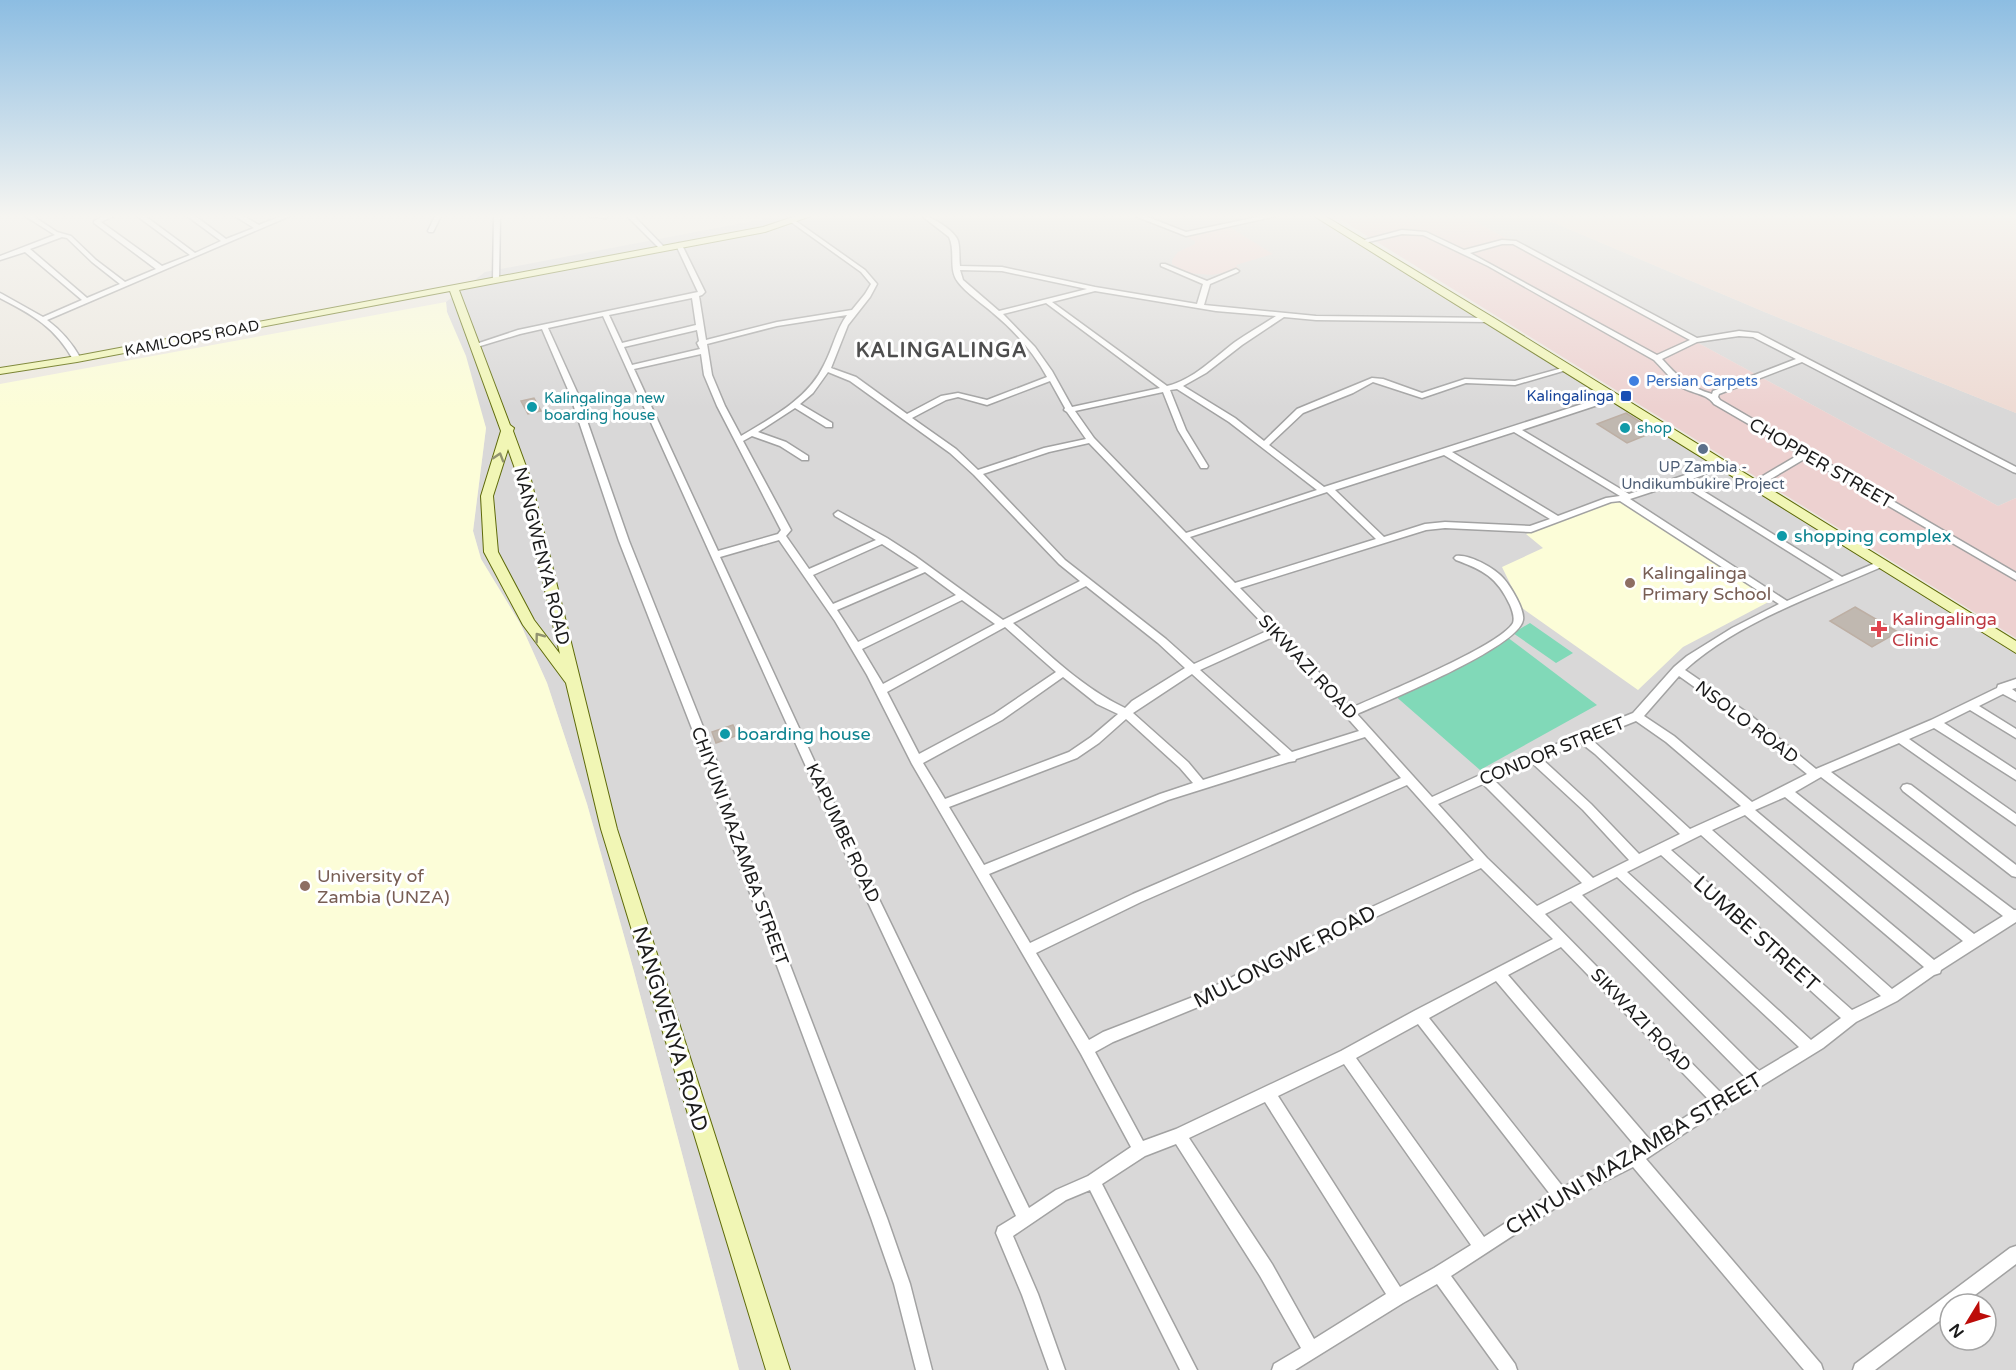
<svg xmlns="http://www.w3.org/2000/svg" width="2016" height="1370" font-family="'Varela Round',sans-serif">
  <rect width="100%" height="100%" fill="#ece8e0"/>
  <path fill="#d9d8d8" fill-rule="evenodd" d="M780,216H1318L1422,285L2016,649V1370H739L633,968L587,804L547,683L521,625L481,559L473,531L486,428L447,312L446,302L485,272ZM1950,1304H1986V1340H1950Z
    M1465,216H1538L1767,313L2016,413V498L1998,506Z"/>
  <path fill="#edd1d0" d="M1335,216H1465L1998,506L2016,498V638Z
    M1228,226L1273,254L1236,265L1239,269L1236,270L1212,275L1188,273L1172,264V260L1178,252L1195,244V241L1188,238L1190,234Z"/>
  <path fill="#fcfdd8" d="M446,302L447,312L466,356L486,428L473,531L481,559L521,625L547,683L587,804L633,968L739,1370H0V384Z
    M1621,499L1776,598L1683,647L1638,690L1522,608L1502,567L1543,548L1526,534Z"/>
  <path fill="#eedbd4" d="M1538,216H2016V413L1767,313Z"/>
  <path fill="#81d9b8" d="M1530,623L1573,653L1556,663L1513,633Z
    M1507,637L1597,705L1480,770L1393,694Z"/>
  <path fill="#c0b8b0" stroke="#bdafa4" stroke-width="1.5" d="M534,398L541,411L528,414L521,401Z
    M1626,413L1642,423L1639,424L1654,432L1627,443L1597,424Z
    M1855,607L1898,632L1872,647L1830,621Z
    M733,725L738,735L716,743L712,732Z"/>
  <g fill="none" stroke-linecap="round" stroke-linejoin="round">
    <defs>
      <path id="minor" d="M25,216H33L57,232L71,236L96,260L125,282L156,269L94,223V221L104,216H114L101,222L162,266L190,255L137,216H145L195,253L221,241L187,216H195L226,239L254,228L235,216H243L259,225L281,216H290L47,320C62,331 72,343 81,359L77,361H74C55,327 33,315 0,298V293L2,294L43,317L82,300L25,252L0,260V256L55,235ZM62,237L67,238L92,262L120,284L87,298L30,249Z
        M435,216H441L433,232H429L428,231Z
        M494,216H500L499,280L496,282L493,280Z
        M587,216H609L606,218Z
        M627,216H634L664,247V249H660Z
        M922,216C932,216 955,231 958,241C960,248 959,258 960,266L1002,267L1095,287L1197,304L1203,284L1161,266V264H1165L1207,281L1236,269L1239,271L1238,272L1210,284L1204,305L1316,316L1493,318L1494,320L1490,322L1316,320L1284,317L1242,345L1206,373L1183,386L1235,418L1264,441L1297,409L1372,378L1383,379L1422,393L1465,379L1515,381L1566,367L1570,369L1515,385L1466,383L1422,398L1373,382L1353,393L1303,413L1269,445L1324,487L1610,395H1616V399L1522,430L1629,494L1700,470L1715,461H1721V465L1706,474L1687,481L1842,577L1878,562H1884L1886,564L1884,566C1820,594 1737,622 1685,670L1749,714L1816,769L1931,720L1997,688L1998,685L2016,679V688L2012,689L2016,692V701L2003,694L1979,706L2016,729V738L1970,710L1944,723L2016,770V780L1934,728L1909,739L2016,814V825L1899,743L1831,772L2014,910H2016V922L1941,970L1940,973L1934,975L1897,1001L1856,1022L1823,1048L1688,1131L1646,1159L1821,1364L1823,1370H1804L1633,1167L1566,1201L1451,1276L1515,1364L1517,1370H1499L1437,1284L1403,1303L1295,1370H1272L1274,1364L1301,1348L1260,1276L1176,1144L1145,1156L1102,1184L1197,1370H1180L1090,1190L1066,1200L1013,1236L1038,1294L1065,1370H1049L1022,1295L996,1233L998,1227L1016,1216L849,862L603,316L548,328L577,392L629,541L717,762L744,845L887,1218L910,1284L932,1370H916L894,1284L871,1218L732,845L705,762L619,541L569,392L542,329L520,334L477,347L473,345L518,330L698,292L676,245L679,243L682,245L705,292L702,295L699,296L706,340L777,322L852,310L865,294L871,284L861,272L791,222L790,221L793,219L865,270L877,284L870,297L848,325L831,368L856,377L907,414L941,396L958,393L987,400L1047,377C1034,353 1014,330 993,313C983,304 966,293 958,282C948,270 956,251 949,237ZM960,270L1002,271L1087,289L999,311L963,280ZM1095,291L1216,311L1276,316C1262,325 1248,333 1235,342C1214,358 1193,380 1167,386L1052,302ZM692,298L696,325L622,343L609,315ZM1046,303L1160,388L1072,407L1052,371L1035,347L1003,314ZM847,315C836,330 833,348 824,365C808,399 771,418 741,436L725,406L712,375L707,344L777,326ZM697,330L699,341L697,343L700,349L632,365L624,347ZM701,354L704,375L717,406L781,530L778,534L718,551L634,369ZM828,372L850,381L950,453L974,475L1059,564L1080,581L1003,620L915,556L887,538L838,511L834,514L835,516L876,540L809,569L786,536L791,530L743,441L752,436L780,446L802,460H808V456L786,442L758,432L795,408L826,427H832V423L800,404L813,393ZM1050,381L1065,408L1064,410L1067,412L1086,439L1044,448L978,470L956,449L912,418L946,400L958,397L987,405ZM1177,389L1229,422L1317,490L1186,533L1094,438L1075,411L1163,392L1178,430L1201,468H1207L1208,466L1186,430L1170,390ZM1514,432L1620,496L1606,498L1558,516L1452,452ZM1089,443L1269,630L1194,664L1166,639L1065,560L983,474L1049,452ZM1444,455L1550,519L1530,526L1445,522L1425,524L1384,537L1335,490ZM1679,483L1834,580L1787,601L1630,499ZM1327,492L1376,539L1235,583L1190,537ZM1620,501L1779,604L1732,628L1687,656L1674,667L1633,713L1480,775L1432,797L1357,714C1385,702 1519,647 1523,620C1525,610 1511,587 1504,579C1495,568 1469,554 1456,556L1454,558L1456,560C1483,570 1497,577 1510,605C1512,610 1515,617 1513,623C1500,646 1380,695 1351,708L1280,629L1240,588L1426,530L1445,528L1531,532L1611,502ZM779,540L835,621L867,675L912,764L1081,1054L1131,1147L1088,1176L1056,1190L1029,1208L861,862L720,557ZM882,544L919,568L833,604L813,575ZM925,572L956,595L858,642L837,610ZM1086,586L1158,643L1185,668L1132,701L1125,708C1082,688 1048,653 1013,623ZM962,600L995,624L883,684L862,649ZM1005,627L1056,672L994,714L919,754L887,692ZM1275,636L1359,731L1292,752L1200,670ZM1192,674L1281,755L1203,780L1188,762L1133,713ZM1679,676L1741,720L1807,774L1752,802L1674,736L1644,716ZM1063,677L1097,704L1118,714L1091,737L1069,752L945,799L923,763L1002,720ZM1126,719L1180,768L1193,783L1160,794L984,865L949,807L1077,758L1099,743ZM1636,721L1666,742L1741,806L1690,829L1591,739ZM1365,737L1401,778L1133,894L1030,943L989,874L1168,800L1289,762L1295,761L1296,759ZM1581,743L1595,754L1680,834L1639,854L1591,804L1542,759ZM1532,763L1583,810L1629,860L1593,878L1493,779ZM1821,777L2003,916L1974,934L1795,792ZM1483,784L1582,883L1537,906L1487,858L1438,804ZM1407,785L1474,860L1361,912L1193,997L1103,1032L1089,1040L1036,953L1141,902ZM1785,797L1963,941L1934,960L1755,810ZM1745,815L1924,967L1892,989L1712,830ZM1701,835L1881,996L1852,1010L1671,850ZM1661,855L1841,1018L1811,1040L1627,872ZM1481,868L1553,939L1414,1011L1341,1051L1176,1129L1143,1141L1095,1052L1113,1042L1203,1005L1369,920ZM1617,877L1799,1047L1759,1071L1582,895ZM1571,901L1747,1079L1722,1094L1545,914ZM1561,947L1710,1101L1650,1140L1508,975ZM1496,981L1637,1148L1563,1187L1429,1018ZM1418,1024L1550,1194L1484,1237L1356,1058ZM1344,1064L1471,1245L1434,1268L1400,1287L1278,1096ZM1265,1102L1386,1294L1314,1339L1272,1264L1189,1138Z
        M1135,216H1145L1186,232L1262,216H1276L1186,236Z
        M1402,230L1426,232L1464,250L1502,240L1516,241L1697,338L1739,331L1758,333L2016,467V473L2013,472L1802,362L1719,394L1718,397L1720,400L2016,573V580L1806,458L1757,487H1751V483L1800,454L1714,404C1708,394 1691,393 1681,387C1671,379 1663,369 1654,360L1488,266L1423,235L1402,234L1360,244L1357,242ZM1502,244H1513L1690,340L1657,355L1470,253ZM1739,336L1753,337L1796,359L1713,391L1712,394C1690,388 1676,375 1662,359L1697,342Z
        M1907,784L1911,785L2016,865V877L2012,876L1903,791L1901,788L1903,785Z
        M2016,1246V1264L1963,1304H1950V1313L1875,1370H1853L1855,1364L2010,1248Z"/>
      <path id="secondary" d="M796,216H811L765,232L459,290L510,425L514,428L513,431L531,480L617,829L790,1370H766L601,829L566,683L523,625L484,552L481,496L501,431L450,291L77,362L0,374V368L77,356L763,227ZM508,449L519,480L560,654L534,620L498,552L493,496Z
        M1314,216H1325L1494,318L2016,641V653Z"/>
    </defs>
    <use href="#minor" stroke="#a2a2a2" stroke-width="3"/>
    <use href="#secondary" stroke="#5e6a09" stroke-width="2"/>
    <use href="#minor" fill="#fff" fill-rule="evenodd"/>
    <use href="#secondary" fill="#f1f6b5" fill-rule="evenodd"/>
  </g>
  <defs><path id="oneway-chevron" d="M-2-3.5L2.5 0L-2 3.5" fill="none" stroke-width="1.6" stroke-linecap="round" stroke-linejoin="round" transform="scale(1.5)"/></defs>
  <g stroke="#919370">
    <use href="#oneway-chevron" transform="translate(499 457) rotate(-73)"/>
    <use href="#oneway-chevron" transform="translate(539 637) rotate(-127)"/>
  </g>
  <linearGradient id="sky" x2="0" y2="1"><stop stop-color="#8cbde2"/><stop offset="0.53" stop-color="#f6f5f1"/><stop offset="1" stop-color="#f6f5f1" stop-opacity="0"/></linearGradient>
  <rect width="2016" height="408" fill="url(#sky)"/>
  <circle fill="#3f7fe0" stroke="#fff" stroke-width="2" cx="1634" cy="381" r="6"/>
  <rect fill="#1a4fb4" stroke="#fff" stroke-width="2" x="1620" y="390" width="12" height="12" rx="3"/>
  <g fill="#0f9aa8" stroke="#fff" stroke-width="2">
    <circle cx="532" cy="407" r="6"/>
    <circle cx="1625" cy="428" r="6"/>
    <circle cx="1782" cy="536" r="6"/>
    <circle cx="725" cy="734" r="6"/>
  </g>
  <circle fill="#5c6f8a" stroke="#fff" stroke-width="2" cx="1703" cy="449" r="6"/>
  <g fill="#8d6e63" stroke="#fff" stroke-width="2">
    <circle cx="1630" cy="583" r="6"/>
    <circle cx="305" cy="886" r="6"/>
  </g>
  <path fill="#e0444e" stroke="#fff" stroke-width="2" d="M1876 620h6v6h6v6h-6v6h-6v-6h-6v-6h6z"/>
  <g text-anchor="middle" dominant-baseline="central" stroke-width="6" stroke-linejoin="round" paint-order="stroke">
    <g font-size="15" fill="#1b1b1b" stroke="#fff">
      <text transform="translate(192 338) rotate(-11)">KAMLOOPS ROAD</text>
    </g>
    <g font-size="15" fill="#366cbe" stroke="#fff" text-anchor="start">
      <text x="1646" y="381">Persian Carpets</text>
    </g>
    <g font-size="15" fill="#164399" stroke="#fff" text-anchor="end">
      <text x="1614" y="396">Kalingalinga</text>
    </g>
    <g font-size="15" fill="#0d838f" stroke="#fff" text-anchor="start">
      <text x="544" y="398">Kalingalinga new<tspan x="544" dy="17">boarding house</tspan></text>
      <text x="1637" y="428">shop</text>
    </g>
    <g font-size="15" fill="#4e5e75" stroke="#fff">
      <text x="1703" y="467">UP Zambia -<tspan x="1703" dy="17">Undikumbukire Project</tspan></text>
    </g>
    <g font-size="18" fill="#1b1b1b" stroke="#fff">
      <text transform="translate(1821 463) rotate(30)">CHOPPER STREET</text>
      <text transform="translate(542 556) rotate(76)">NANGWENYA ROAD</text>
      <text transform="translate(1308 667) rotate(47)">SIKWAZI ROAD</text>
      <text transform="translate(1747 722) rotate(37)">NSOLO ROAD</text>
      <text transform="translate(1552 751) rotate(-22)">CONDOR STREET</text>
      <text transform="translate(843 833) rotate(65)">KAPUMBE ROAD</text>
      <text transform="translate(740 846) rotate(70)">CHIYUNI MAZAMBA STREET</text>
      <text transform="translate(1641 1020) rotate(46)">SIKWAZI ROAD</text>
    </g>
    <g font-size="18" fill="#0d838f" stroke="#fff" text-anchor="start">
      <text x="1794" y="536">shopping complex</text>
      <text x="737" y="734">boarding house</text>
    </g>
    <g font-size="18" fill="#785e54" stroke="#fff" text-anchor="start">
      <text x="1642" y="573">Kalingalinga<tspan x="1642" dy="21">Primary School</tspan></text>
      <text x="317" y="876">University of<tspan x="317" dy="21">Zambia (UNZA)</tspan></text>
    </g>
    <g font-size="18" fill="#be3a42" stroke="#fff" text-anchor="start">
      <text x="1892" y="619">Kalingalinga<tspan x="1892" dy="21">Clinic</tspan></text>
    </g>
    <g font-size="20" font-weight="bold" letter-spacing="1.5" fill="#4e4e4e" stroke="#fff">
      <text x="942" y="351">KALINGALINGA</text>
    </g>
    <g font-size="21" fill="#1b1b1b" stroke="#fff">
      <text transform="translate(1756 934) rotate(42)">LUMBE STREET</text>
      <text transform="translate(1285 957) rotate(-27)">MULONGWE ROAD</text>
      <text transform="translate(670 1029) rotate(73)">NANGWENYA ROAD</text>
      <text transform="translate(1634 1154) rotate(-31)">CHIYUNI MAZAMBA STREET</text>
    </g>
  </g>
  <g transform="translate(1968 1322) rotate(232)"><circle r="28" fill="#ffffff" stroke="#a4a4a4" stroke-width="1.5"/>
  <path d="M0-4.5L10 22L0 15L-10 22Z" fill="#bc0c09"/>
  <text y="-9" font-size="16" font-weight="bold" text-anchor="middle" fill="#1b1b1b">N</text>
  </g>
</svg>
